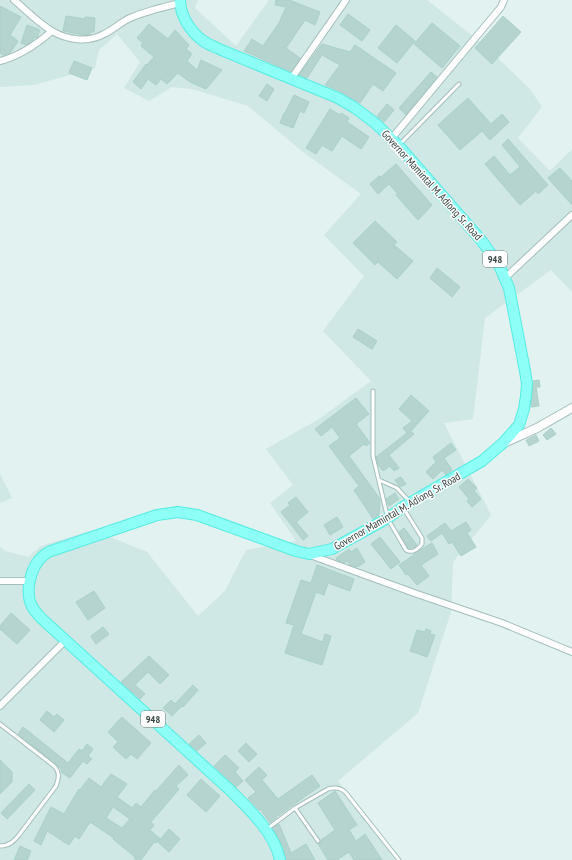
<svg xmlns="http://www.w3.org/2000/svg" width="572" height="860" font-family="'PT Sans Narrow',sans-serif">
  <rect width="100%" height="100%" fill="#e1f2f1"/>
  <path fill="#cfe7e5" d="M0,0H198L195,8L236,46L269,0H427L484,45L530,89L542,107L518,138L550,171L572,149V292L551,270L485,318L473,419L444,423L491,515L453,562L451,612L418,713L338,781L395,860H0V547L5,551L28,557L41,546L93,530L147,552L198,616L225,591L246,550L296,541L270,503L293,485L266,449L319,419L371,381L323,331L364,276L324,235L361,194L303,152L248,106L192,89L172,87L149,101L124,88L140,62L117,34L99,50L95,68L34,85L0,87Z
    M0,474L12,498L0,503Z"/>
  <path fill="#b6d4cf" stroke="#a9d0c9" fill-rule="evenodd" d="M276,0H289L320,12L315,25L305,20L286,48L300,58L291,72L244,51L252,39L263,46L279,23L286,7L275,5Z
    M0,6L21,17L10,35L18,41L10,53L3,55L0,53Z
    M348,14L370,30L362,41L340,25Z
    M66,16L85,19V17L95,18L94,32H91L90,34L84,35L63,31Z
    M503,16L521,32L492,64L475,48Z
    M432,23L460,46L442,68L414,44Z
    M149,24L168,39L175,30L189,45L186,49L191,53V55L187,61L197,70L201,60L222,70L206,89L190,82L178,73L167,84L161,79L156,85L148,79L141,89L133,82L146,64L147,65L154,57L141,46L143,43L137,38Z
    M27,25L40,30L37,38L34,37L33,41L26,45L21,43Z
    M396,25L415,41L397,63L378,48Z
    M322,44L350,52L355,45L396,73L383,91L373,84L360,103L341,92L325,85L340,65L322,55L307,78L299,75Z
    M74,61L92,68L87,80L69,73Z
    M431,72L437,77L406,115L399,108Z
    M267,84L274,89L267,101L259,96Z
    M294,95L309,102L304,113L300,111L293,128L280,123L284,113H285Z
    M468,98L491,124L502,114L509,122L490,140L482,131L460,150L438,125Z
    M387,104L394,110L384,122L377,116Z
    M330,109L340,115L341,113L349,118L347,122L369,137L361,149L342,136L332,151L322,145L316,154L306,148Z
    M508,139L548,185L538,194L536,191L520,205L485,164L494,156L510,175L520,167L502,145Z
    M396,164L432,205L418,220L396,195L398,194L389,184L378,194L370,184L379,176L381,177Z
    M560,168L572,181V205L548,178Z
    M375,221L397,242L394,245L413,261L397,279L378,262L375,265L353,243Z
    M437,268L460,287L452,297L430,278Z
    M358,329L377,341L372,349L353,337Z
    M539,380L540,387H536L539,406L531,407L533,381Z
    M411,395L429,411L411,431L414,434L389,455L399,468L394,471L390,466L383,471L378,465L376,457L407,433L403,428L412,421L399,409Z
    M356,398L369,414L356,424L370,443L366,446L364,444L349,456L380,499L379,515L373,519L354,490L359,486L329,446L340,438L332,427L321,436L315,429Z
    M551,428L556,434L547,440L543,435Z
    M536,435L539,441L529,446L526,440Z
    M451,443L456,450L444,458L452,470L446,475L442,470L433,479L426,472L436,462L433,457Z
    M401,477L406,484L400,487L395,480Z
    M468,479L477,488L474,491L481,499L472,507L467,501L469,499L459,487Z
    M395,493L399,499L389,506L386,499Z
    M296,497L308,512L296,522L308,536L303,540L281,512L290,505L288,503Z
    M337,517L343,527L330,535L324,525Z
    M466,522L471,530L467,533L476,547L461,556L452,542L449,544L442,533L431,541L427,536L445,523L451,531Z
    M404,528L417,545L414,548H408L399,532Z
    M380,537L400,562L391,569L371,544Z
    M432,543L438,554L421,565L429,576L417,585L408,574L406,575L399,565L414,555L413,554Z
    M357,548L365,562L357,567L350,565L347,561L345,563L337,560L336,558L349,549L351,552Z
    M317,565L354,579L350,591L328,583L324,595L316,592L301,634L323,642L325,634L331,636L322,665L285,653L294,625L286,623L301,580L311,583Z
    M94,591L105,608L88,620L76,602Z
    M11,613L30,630L17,644L0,629V626Z
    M103,627L109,634L96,644L91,636Z
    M426,629L431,631L430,634L435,635L427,657L410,651L417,630L425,632Z
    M149,656L169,675L160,684L148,672L135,685L145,694L140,699L121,682Z
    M193,685L198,690L183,707L182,706L172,716L163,708L171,700L175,704Z
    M47,711L54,717L57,714L64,720L54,732L40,720Z
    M122,717L151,743L137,759L131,754L126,759L113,747L118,742L108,732Z
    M23,727L68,763L79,749L82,751L87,744L93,749L88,756L92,759L87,764L83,761L70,778L61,772L62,770L56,764L18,734Z
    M199,735L206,743L197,751L189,744Z
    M246,743L257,754L249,762L238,751Z
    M225,755L239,768L235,772L243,781L236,787L214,766Z
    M0,760L12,772V782L0,794Z
    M179,765L188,775L176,786L179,789L151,822L154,825L150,830L160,839L156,843L154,842L141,860H137L134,858L135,857L113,839L114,838L90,822L79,839L75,836L69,845L47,831L41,845L34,841L51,807L64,814L79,789L80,790L89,778L101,787L111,774L127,784L117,797L132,808L136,803L141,807L155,790L156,791ZM113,807L130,819L122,828L106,818Z
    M259,767L267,775L262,780L278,799L312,775L320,786L276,817V818L270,823L260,809L259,810L248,798L256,792L245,780Z
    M201,779L220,796L206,812L187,795Z
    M29,784L35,790L7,819L1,813Z
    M335,791L357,825L349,830L356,841L365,834L382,860H354L349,852L337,860H328L318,844L321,843V840L335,830L318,803Z
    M279,824L291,853L306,844L315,860H286L283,847L273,828Z
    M169,829L180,839L169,852L158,842Z
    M20,846L31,851L27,860H14Z"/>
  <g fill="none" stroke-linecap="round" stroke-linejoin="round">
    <defs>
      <path id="service" d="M400,144L459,84
        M373,391V456L387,515
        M379,480L397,488L409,501
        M389,521L406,550C413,554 418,549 422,544V538L404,509
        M0,724L54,766C60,772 59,778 56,786L19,835C13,842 9,846 0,846
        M295,808L328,789C335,787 341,787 346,793L399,860
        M267,829L295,808L318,841"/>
      <path id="minor" d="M14,0C26,10 38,23 52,31C67,40 88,43 104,34C113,30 121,22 130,18C146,11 163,7 180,3
        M0,61C20,56 36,45 52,31
        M291,79L346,0
        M392,138L501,7L504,0
        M506,277L572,215
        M310,555L417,594L502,623L572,652
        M0,581H30
        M0,706L65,641"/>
      <path id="tertiary" d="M504,443L537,428L572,408"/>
      <path id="primary" d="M180,0C180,15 190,31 202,40C207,44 213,46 219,49L338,98L355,108L375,123L398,145L481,240L499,265L509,288L525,371L527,384L526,396L524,409L519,425L503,443L482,461L403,507L388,518L332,549L309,554L296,551L197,515L178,512L157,515L54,550C50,551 46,553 43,556C30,567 24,594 33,608C35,612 39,615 41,618L230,790C248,808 275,833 280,860"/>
    </defs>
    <use href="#service" stroke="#a4bebb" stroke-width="5"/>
    <use href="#minor" stroke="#a4bebb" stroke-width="8"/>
    <use href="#tertiary" stroke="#a4bebb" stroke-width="10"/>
    <use href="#primary" stroke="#54ede1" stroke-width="12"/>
    <use href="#service" stroke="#fff" stroke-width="3"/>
    <use href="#minor" stroke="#fff" stroke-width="6"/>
    <use href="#tertiary" stroke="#fff" stroke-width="8"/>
    <use href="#primary" stroke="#8efff7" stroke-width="10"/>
  </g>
  <g text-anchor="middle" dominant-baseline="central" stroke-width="3" stroke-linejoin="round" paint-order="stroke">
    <g fill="#fff" stroke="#707c7a" stroke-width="1">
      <rect x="483" y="251" width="24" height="16" rx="3"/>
      <rect x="141" y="711" width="24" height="16" rx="3"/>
    </g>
    <g font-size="10" font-weight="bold" fill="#324441">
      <text x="495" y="259">948</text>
      <text x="153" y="719">948</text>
    </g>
    <g font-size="11" fill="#324441" stroke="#fff">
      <text transform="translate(432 185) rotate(48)">Governor Mamintal M. Adiong Sr. Road</text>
      <text transform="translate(397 511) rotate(-30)">Governor Mamintal M. Adiong Sr. Road</text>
    </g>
  </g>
</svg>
